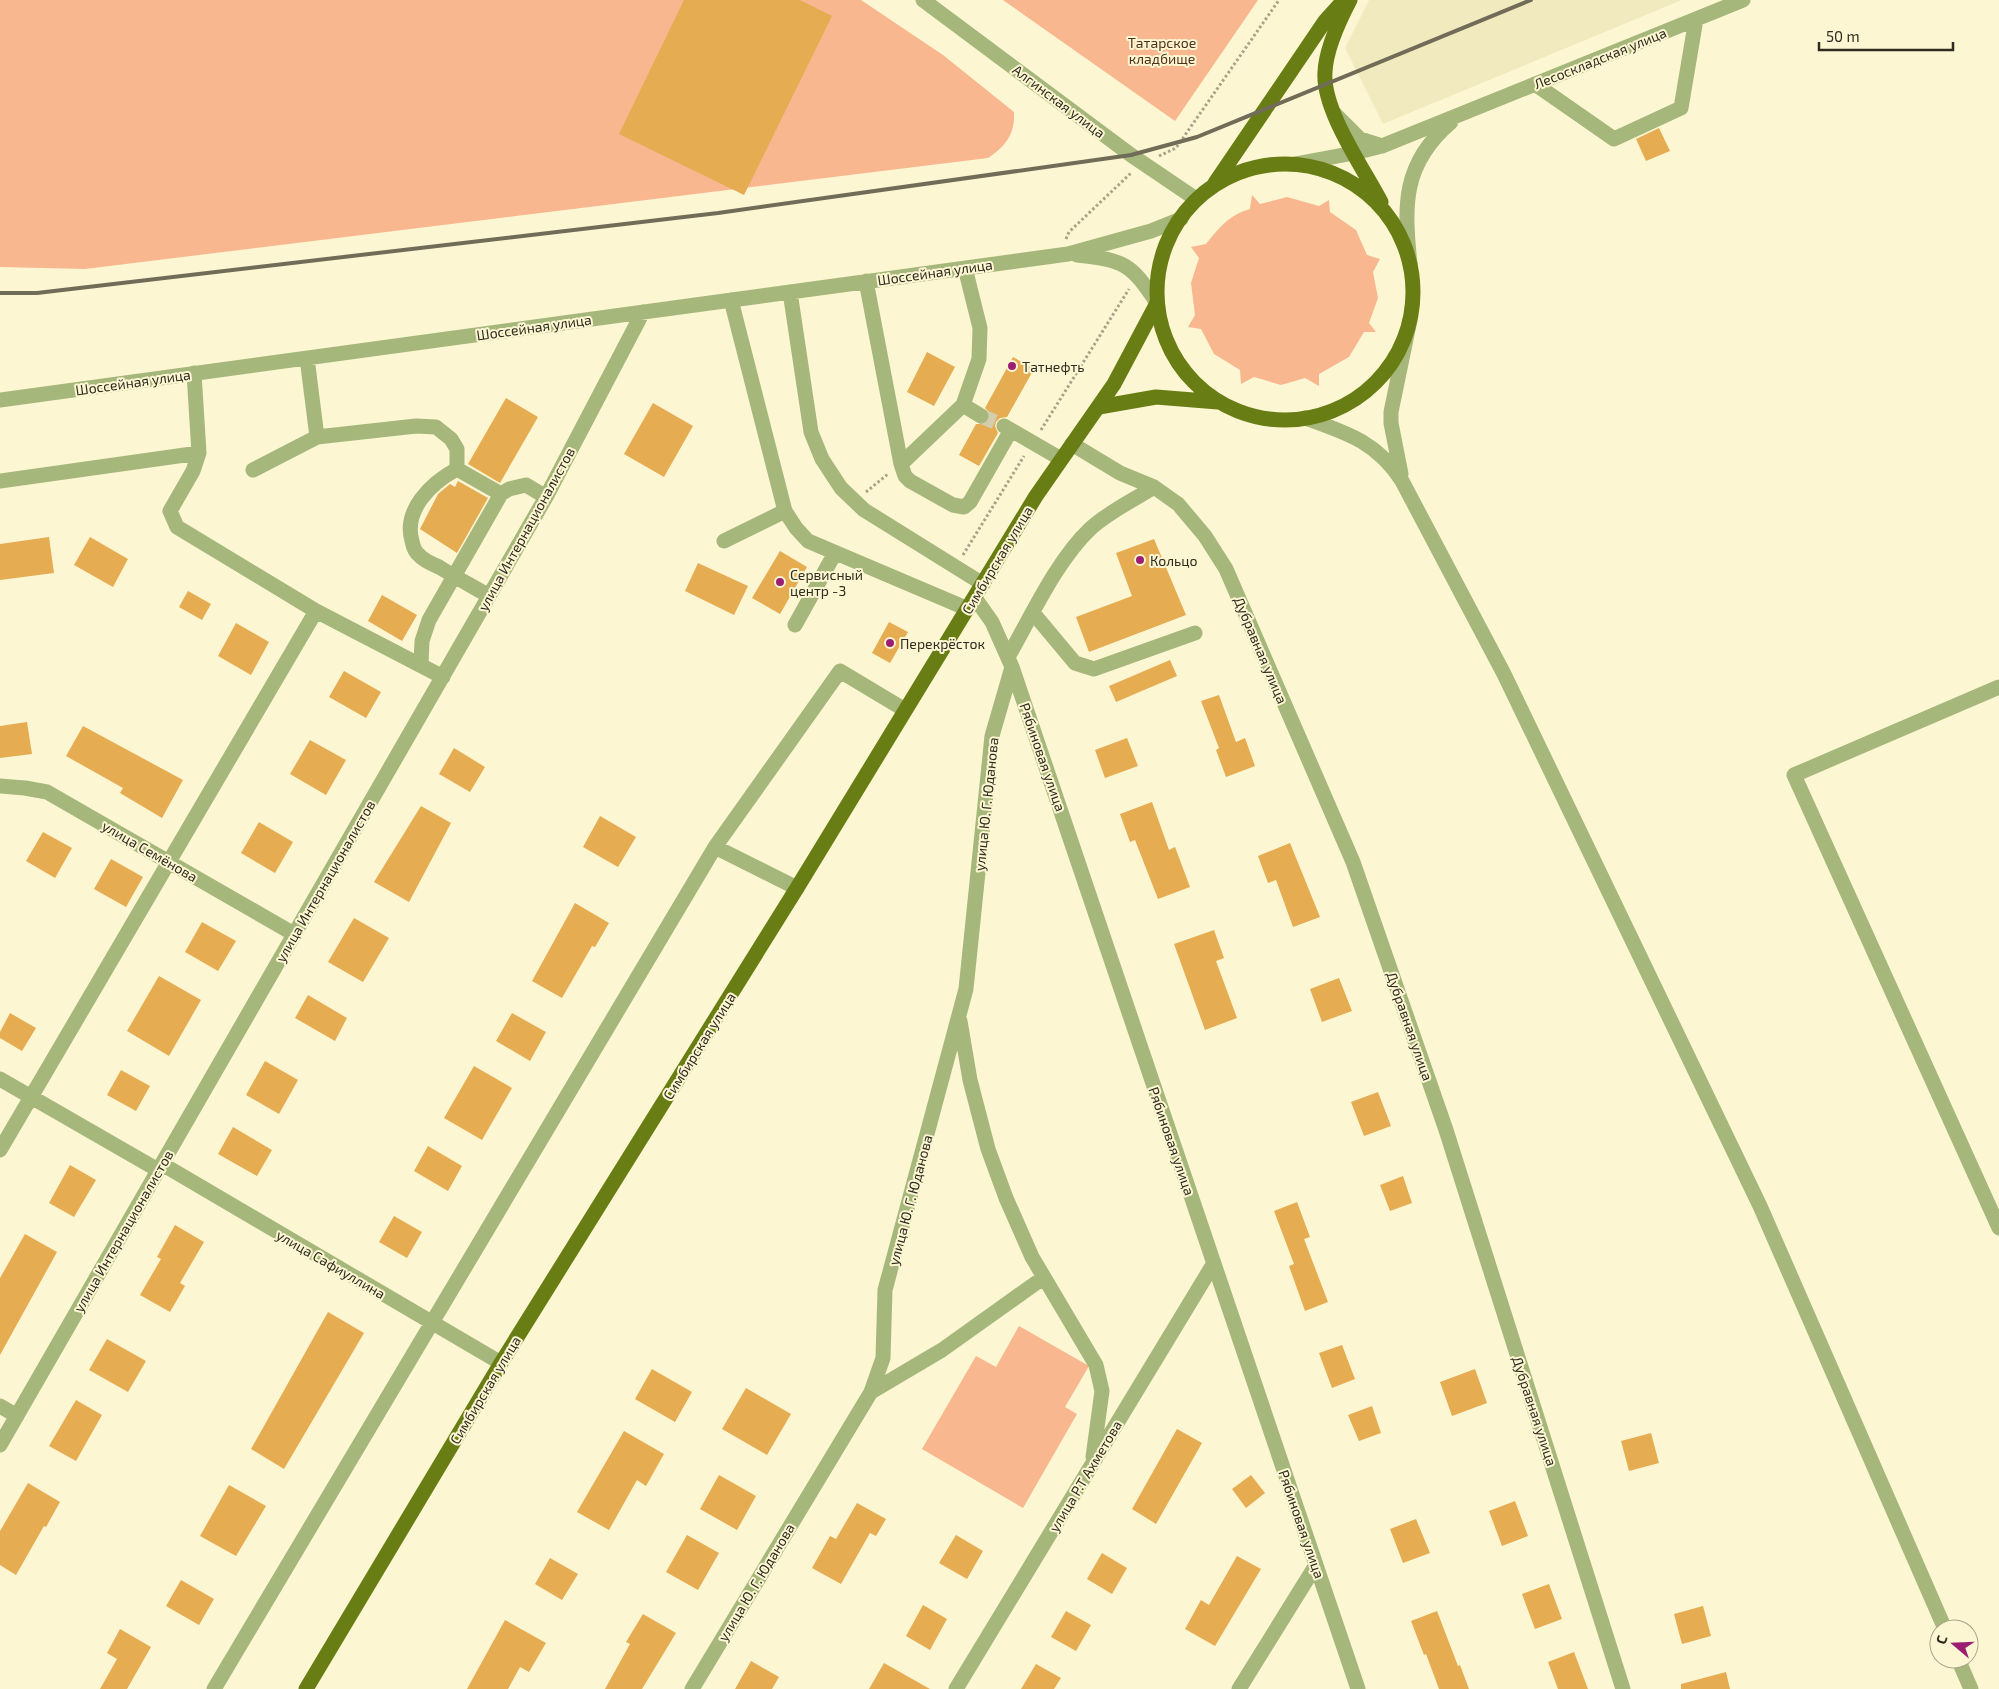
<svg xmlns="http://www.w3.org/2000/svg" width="1999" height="1689" font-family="'Exo 2',sans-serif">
  <rect width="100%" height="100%" fill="#fdf6d2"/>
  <path fill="#f2eabf" d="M1369,0H1682L1383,124L1345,48Z"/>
  <path fill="#f8b78e" d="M0,0H861L943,55L1014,112C1015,134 1006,146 988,158L85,269L0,267Z
    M1003,0H1258L1175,121Z
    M1252,195L1260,204L1287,197L1319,206L1329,200L1330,212L1356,230L1367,255L1380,259L1373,272L1378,298L1369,323L1376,332H1364L1349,357L1319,374V386L1305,378L1281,385L1254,377L1241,384L1240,370L1214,354L1201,329L1188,327L1195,315L1191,283L1199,258L1191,247L1206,244C1219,228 1229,215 1250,209Z
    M1019,1326L1089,1366L1065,1407L1077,1414L1023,1508L922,1449L976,1356L996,1367Z"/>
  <path fill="#e6ac52" d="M684,0H800L832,16L744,195L619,134Z
    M1659,128L1670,151L1646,161L1636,139Z
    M927,352L955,367L934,406L907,392Z
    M1013,357L1034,369L1007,417L1000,418L996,422L995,426L998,433L979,466L959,455L976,424H985L989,420V412L985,408Z
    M506,398L538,417L500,483L468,464Z
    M653,403L693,426L664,477L624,454Z
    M458,481L488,498L457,553L420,529L438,494L450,484L455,487Z
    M49,537L54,573L0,580V544Z
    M90,537L128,559L113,587L74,565Z
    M1154,539L1186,615L1089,652L1076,617L1132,596L1116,553Z
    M780,551L807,567L780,614L752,598Z
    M698,563L748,586L734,615L685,591Z
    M188,591L211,604L202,620L179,607Z
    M382,595L417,615L402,641L368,621Z
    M889,622L908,632L890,663L872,653Z
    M236,623L269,642L251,675L218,656Z
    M1170,660L1177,676L1116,702L1109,686Z
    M344,671L381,692L366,718L329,697Z
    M1219,695L1236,742L1245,738L1255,766L1226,777L1216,750L1219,748L1201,701Z
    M27,722L32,754L0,758V726Z
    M83,726L183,780L162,818L120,793L123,788L66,756Z
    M1127,738L1138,766L1105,778L1095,750Z
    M310,740L346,760L326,795L290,774Z
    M454,748L485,767L470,792L439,774Z
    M1152,802L1169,850L1175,847L1190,887L1158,899L1135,840L1130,842L1120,814Z
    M421,806L451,823L409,902L374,882Z
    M600,816L636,837L618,867L583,847Z
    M259,822L293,842L275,873L241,853Z
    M43,832L72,848L55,878L26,861Z
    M1290,843L1320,917L1293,927L1276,880L1268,883L1258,856Z
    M111,859L143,877L126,907L94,889Z
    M575,903L609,923L595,947L592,946L562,998L532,981Z
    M354,918L389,938L363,982L328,962Z
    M202,922L236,941L218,971L185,952Z
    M1214,930L1224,958L1216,961L1237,1018L1205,1030L1174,944Z
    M159,976L201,1000L169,1056L127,1031Z
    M1339,978L1352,1011L1322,1022L1310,989Z
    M308,995L347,1018L335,1041L295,1018Z
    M10,1013L36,1028L22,1051L0,1038V1032Z
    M512,1013L546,1032L530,1061L496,1041Z
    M265,1061L298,1080L279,1114L246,1095Z
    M474,1066L512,1088L482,1140L444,1118Z
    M121,1070L150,1086L136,1111L107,1095Z
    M1378,1092L1391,1126L1364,1136L1351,1102Z
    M233,1127L272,1150L257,1176L218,1154Z
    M428,1146L462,1166L448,1191L414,1171Z
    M70,1165L96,1180L74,1217L49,1203Z
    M1403,1176L1412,1203L1390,1211L1380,1185Z
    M1297,1202L1310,1237L1304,1239L1328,1302L1305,1311L1289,1266L1294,1264L1274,1211Z
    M394,1216L422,1232L407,1258L379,1242Z
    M175,1225L204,1242L180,1283L185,1286L170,1312L140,1295L161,1259L157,1257Z
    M25,1234L57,1252L0,1355V1278Z
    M328,1312L364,1333L284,1469L251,1449Z
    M107,1339L146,1361L128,1392L89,1370Z
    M1342,1345L1355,1379L1332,1388L1319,1353Z
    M652,1369L692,1392L675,1422L635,1399Z
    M1475,1369L1487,1403L1452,1416L1440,1382Z
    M746,1388L791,1414L767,1455L722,1429Z
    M76,1400L102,1415L76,1461L49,1446Z
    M1372,1406L1381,1433L1359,1441L1348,1415Z
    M1177,1429L1202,1443L1156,1524L1132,1509Z
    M624,1431L664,1454L646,1486L637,1480L609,1530L577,1512Z
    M1651,1433L1659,1463L1629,1471L1621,1441Z
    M719,1475L756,1496L737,1530L700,1509Z
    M1251,1475L1265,1493L1246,1508L1232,1489Z
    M28,1483L60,1502L46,1527L44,1526L16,1575L0,1565V1531Z
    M229,1485L266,1506L236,1556L200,1536Z
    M1515,1501L1528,1536L1502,1546L1489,1511Z
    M857,1503L886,1519L876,1536L870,1533L841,1584L812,1568L830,1536L836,1539Z
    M1416,1519L1430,1553L1403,1563L1390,1529Z
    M687,1535L719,1553L698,1590L666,1572Z
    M956,1535L983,1551L967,1579L939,1563Z
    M1102,1553L1127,1568L1112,1594L1087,1579Z
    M1237,1556L1261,1569L1215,1646L1185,1629L1201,1600L1209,1605Z
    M550,1558L578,1574L562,1600L535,1584Z
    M181,1580L214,1599L199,1625L166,1606Z
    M1549,1584L1562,1619L1535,1629L1522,1594Z
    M923,1605L947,1619L930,1650L906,1636Z
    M1703,1606L1711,1636L1682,1644L1674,1614Z
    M1066,1611L1091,1625L1076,1651L1051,1637Z
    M1437,1611L1458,1666L1460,1665L1469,1689H1439L1426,1654L1424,1655L1411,1621Z
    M643,1614L676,1633L642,1689H605L630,1644L626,1642Z
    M505,1620L546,1643L529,1672L520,1667L508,1689H467Z
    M120,1629L151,1647L127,1689H100L117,1659L107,1653Z
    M1574,1652L1588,1689H1558L1548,1662Z
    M751,1661L779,1677L772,1689H735Z
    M884,1663L930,1689H869Z
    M1036,1664L1061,1678L1054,1689H1021Z
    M1726,1672L1730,1689H1681V1684Z"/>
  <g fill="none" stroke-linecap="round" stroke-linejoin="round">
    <path stroke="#d4ceae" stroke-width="15" stroke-dasharray="15 8" stroke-linecap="butt" d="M981,416L1002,425"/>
    <path stroke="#a8a388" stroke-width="3" stroke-dasharray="2.5 2.5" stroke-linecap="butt" d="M1159,156L1176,148L1279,0
      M1066,239L1069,232L1131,173
      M1041,430L1129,289
      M866,492L888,474
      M963,555L1024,456"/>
    <path stroke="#a6b77b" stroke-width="15" d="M923,0L1131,155L1196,199
      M1535,84L1614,139L1681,108L1696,19
      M1335,114L1360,139L1382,146
      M1295,164L1354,153L1382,146L1743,0
      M1077,255C1125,260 1131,264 1157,303
      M1410,264C1404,205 1402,164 1451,122
      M866,281L901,464L905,476L910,481L953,505L964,507L970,502L1011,430
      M790,292L811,432L822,459L841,488L864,510L983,584
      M731,300L785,511L796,528L808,541L968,609
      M194,373L199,453
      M0,400L1068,254L1151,231L1181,219
      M963,405L981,416
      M1305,418C1347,433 1377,442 1402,481L1504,674L1760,1206L1945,1629
      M1004,426L1061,459
      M317,437L416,426L436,427L451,439L457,449V469
      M1072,444L1120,473L1154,487L1178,504L1205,536L1226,569L1353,862L1446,1130L1623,1689
      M901,464L963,405L979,359L980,328L965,268
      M253,470L317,437L307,358
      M1401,474L1391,423V412L1410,320
      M0,481L199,453L193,471L170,511L177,527L316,611L443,677
      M501,494L509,489L526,485L546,497
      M724,541L785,511
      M975,598L992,622L1012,667L1358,1689
      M1034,614L1075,663L1094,669L1195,633
      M795,625L835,553
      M1008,657C1031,617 1057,560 1090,529C1108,512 1134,500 1154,487
      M421,664L422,641L429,620L501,494L457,469C431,483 403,510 412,541C413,546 415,552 419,555C423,560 432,564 439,567C455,577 472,586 489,596
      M1999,687L1794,775L1999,1228
      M0,786L25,788L47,792L294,934
      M715,847L797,888
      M960,1021L970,1080L988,1149L1006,1198L1032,1257L1096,1365L1102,1391L1093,1457
      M0,1079L158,1170
      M0,1150L316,611
      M162,1164L501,1363
      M871,1392L942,1350L1043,1278
      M0,1406L17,1416
      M0,1445L546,497L643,312
      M1958,1659L1971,1689
      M214,1689L715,847L840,671L905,710
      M692,1689L871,1392L883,1358L885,1290L966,989L992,736L1012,667
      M956,1689L1214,1263
      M1239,1689L1316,1565"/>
    <path stroke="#687e14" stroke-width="15" d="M1350,0C1339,21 1326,49 1325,72C1322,110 1364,169 1381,202
      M1157 292a128 128 0 1 1 256 0a128 128 0 1 1-256 0Z
      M1215,183L1325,21L1344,0
      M1099,407L1156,397L1218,402
      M306,1689L501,1363L797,888L1036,496L1114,384L1157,303"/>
    <path stroke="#706c57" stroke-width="4" d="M0,293H37L718,213L1131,155L1197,137L1531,0"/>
  </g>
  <g fill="#9c1e73" stroke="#fdf6d2" stroke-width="2">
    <circle cx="1012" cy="366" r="5"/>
    <circle cx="1140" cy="560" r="5"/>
    <circle cx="780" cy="582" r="5"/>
    <circle cx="890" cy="643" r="5"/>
  </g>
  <g text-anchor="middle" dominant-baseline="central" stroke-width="4" stroke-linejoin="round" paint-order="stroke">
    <g font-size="14" fill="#522f17" stroke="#fdf6d2">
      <text x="1162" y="42">Татарское<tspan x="1162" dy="16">кладбище</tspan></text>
    </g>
    <g font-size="14" fill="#2f2c1f" stroke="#fdf6d2">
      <text transform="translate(1600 58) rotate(-22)">Лесоскладская улица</text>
      <text transform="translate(1059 101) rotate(37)">Алгинская улица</text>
      <text transform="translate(935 272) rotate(-8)">Шоссейная улица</text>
      <text transform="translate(534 327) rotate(-8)">Шоссейная улица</text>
      <text transform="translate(133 382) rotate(-8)">Шоссейная улица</text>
      <text transform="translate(526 529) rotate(-61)">улица Интернационалистов</text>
      <text transform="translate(997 560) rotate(-59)">Симбирская улица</text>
      <text transform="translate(1261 650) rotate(67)">Дубравная улица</text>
      <text transform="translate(1043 757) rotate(71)">Рябиновая улица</text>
      <text transform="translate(986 804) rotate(-84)">улица Ю. Г. Юданова</text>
      <text transform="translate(150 851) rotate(30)">улица Семёнова</text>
      <text transform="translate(325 881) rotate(-60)">улица Интернационалистов</text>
      <text transform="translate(1410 1026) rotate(71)">Дубравная улица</text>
      <text transform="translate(699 1046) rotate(-58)">Симбирская улица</text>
      <text transform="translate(1172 1141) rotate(71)">Рябиновая улица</text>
      <text transform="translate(910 1200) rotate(-75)">улица Ю. Г. Юданова</text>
      <text transform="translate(123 1231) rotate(-60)">улица Интернационалистов</text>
      <text transform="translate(331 1264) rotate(30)">улица Сафиуллина</text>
      <text transform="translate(485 1390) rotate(-59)">Симбирская улица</text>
      <text transform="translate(1535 1411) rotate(72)">Дубравная улица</text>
      <text transform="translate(1085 1476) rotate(-59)">улица Р.Т Ахметова</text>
      <text transform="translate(1302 1524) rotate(71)">Рябиновая улица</text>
      <text transform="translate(756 1582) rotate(-59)">улица Ю. Г. Юданова</text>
    </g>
    <g font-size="14" fill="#2f2c1f" stroke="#fdf6d2" text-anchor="start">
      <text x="1022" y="366">Татнефть</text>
      <text x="1150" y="560">Кольцо</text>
      <text x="790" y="574">Сервисный<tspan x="790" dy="16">центр -3</tspan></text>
      <text x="900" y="643">Перекрёсток</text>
    </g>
  </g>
  <g transform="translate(1954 1644) rotate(289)"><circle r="24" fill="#fdf6d2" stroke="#aba58a"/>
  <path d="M0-4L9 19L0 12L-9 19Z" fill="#9c1e73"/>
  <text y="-8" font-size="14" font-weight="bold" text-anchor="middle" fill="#2f2c1f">С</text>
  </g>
  <path d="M1819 42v8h134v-8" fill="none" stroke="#2f2c1f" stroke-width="2.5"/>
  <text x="1826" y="42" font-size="15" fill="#2f2c1f" stroke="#fdf6d2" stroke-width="4" paint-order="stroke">50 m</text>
</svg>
